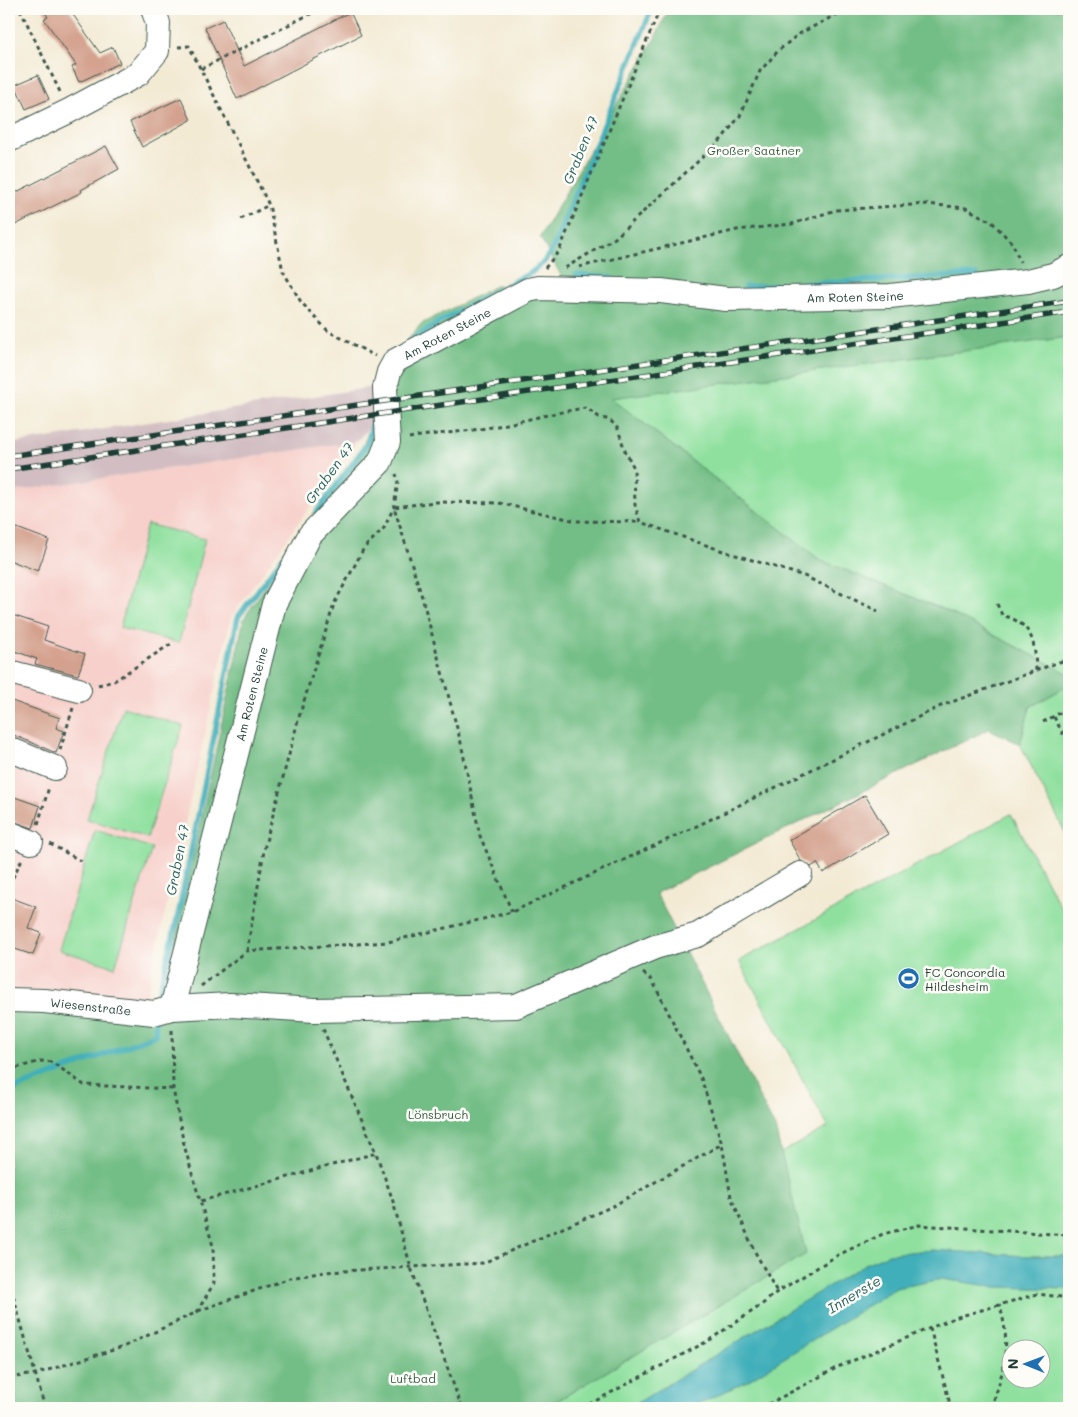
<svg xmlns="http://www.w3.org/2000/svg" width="1078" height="1417" font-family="Mali,sans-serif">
  <rect width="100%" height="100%" fill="#fdfcf7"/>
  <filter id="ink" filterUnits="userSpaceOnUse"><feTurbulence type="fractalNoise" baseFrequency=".02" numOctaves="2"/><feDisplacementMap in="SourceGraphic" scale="10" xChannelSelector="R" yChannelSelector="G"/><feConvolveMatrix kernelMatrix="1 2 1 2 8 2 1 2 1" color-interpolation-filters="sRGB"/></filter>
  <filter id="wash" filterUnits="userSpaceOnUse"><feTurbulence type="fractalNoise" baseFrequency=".0096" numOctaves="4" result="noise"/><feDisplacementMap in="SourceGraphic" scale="20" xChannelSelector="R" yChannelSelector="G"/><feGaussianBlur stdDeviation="1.12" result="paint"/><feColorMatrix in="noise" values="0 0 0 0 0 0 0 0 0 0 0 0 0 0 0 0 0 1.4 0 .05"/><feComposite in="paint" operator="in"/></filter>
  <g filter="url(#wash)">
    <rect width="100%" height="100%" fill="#f3ead4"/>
    <path fill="#f7d0cb" d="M357,441L231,617L146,997L9,994V492Z"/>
    <path fill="#d2bec2" d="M1069,286V337L371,426L357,441L9,492V444L367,388Z"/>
    <path fill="#8fe09f" stroke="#578e6a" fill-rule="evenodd" d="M1069,337V674L945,610L820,560L611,398Z
      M147,524L205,539L179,643L120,628Z
      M1069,685V840L1020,744L1030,707Z
      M123,707L183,726L147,838L87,819Z
      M1011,814L1069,923V1256H1025L932,1250L889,1254L865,1264L629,1408H545L806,1254L781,1153L828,1127L739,961Z
      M95,830L152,848L115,967L59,950Z
      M942,1279L996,1287L1069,1289V1408H690L747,1381L896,1288ZM1010,1350H1040V1380H1010Z"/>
    <path fill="#73be86" stroke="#497e5d" d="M669,9H1069V337L611,398L820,560L945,610L1069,674V685L1030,707L1020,744L989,729L656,893L775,1128L806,1254L545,1408H9V1008L159,1020L244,618L361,450L371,426L384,369L421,324L496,286L565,283L540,237L654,40Z"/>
    <path fill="#3fafb9" stroke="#2f7676" d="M932,1250L1025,1256H1069V1289L996,1287L942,1279L896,1288L747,1381L690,1408H629L865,1264L889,1254Z"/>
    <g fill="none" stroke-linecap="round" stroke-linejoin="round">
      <path stroke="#3fafb9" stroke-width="5.5" d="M576,275L611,278
        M745,287L976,275
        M409,342L437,323L532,272L544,262L553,248L652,9
        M316,513L367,444L377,408
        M157,1002L179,911L238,617L294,542
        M9,1091L155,1035L156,1018"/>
    </g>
    <g id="blocks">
      <path fill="#d4a18e" d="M43,9H69L100,53L113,47L120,63L79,82L72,67L76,65L44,19L48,17Z
        M350,12L361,35L237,99L205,28L223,20L244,66Z
        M38,75L49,99L26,109L15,85Z
        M181,98L191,120L142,147L130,122Z
        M106,146L119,169L81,190L82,192L9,228V196Z
        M9,525L49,540L38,571L9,560Z
        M9,614L48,627L44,640L85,654L78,675L35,664L37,659L9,649Z
        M9,700L60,718L56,728L64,731L56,753L9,733Z
        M9,795L40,806L33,828L9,820Z
        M865,795L888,834L823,873L817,863L811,867L801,861L789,840Z
        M9,897L36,907L28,928L41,933L33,955L9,947Z"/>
    </g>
  </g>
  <g filter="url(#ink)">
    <use href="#blocks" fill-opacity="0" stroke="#3f574c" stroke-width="1"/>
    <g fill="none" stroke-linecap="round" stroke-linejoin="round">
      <defs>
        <g id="minor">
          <path d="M9,140L69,111L138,74L157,51L158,23L153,9"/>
          <path d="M9,672L79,690"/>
          <path d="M9,749L55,768"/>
          <path d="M9,833L31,842"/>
          <path id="s1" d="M9,1000L44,1001L154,1013L172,1008L230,1005L315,1010L516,1006L655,947L698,935L800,874"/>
          <path id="s2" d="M172,1008L274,604L310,535L380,462L388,442L385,388L389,372L395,361L528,290L538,288L661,291L726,299L890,296L1028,281L1053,275L1069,267"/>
        </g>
      </defs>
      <use href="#minor" stroke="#3f574c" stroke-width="26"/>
      <path stroke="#3f574c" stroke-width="3" stroke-dasharray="4 4" stroke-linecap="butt" d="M20,9L61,94
        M178,47L189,46L269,205L283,271L301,302L328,331L375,356
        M201,69L320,9
        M241,219L269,205
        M579,267L737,230L792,224L836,210L926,204L966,208L992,222L1013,244L1020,262
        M545,268L559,251L660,9
        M565,268L615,238L720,141L740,116L760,71L779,50L799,34L847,9
        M409,438C430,434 451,433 473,430C511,425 548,413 586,408L599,417L610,420L618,429L625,451L634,468L635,505L640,522L723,551L804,576L878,611
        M997,604L1002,615C1033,624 1035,641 1036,671
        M98,685L114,681L174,642
        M1054,717L1069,745
        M1043,722L1069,708
        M60,750L73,708
        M38,824L49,787
        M50,844L85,863
        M9,885L22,859
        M512,912L480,836L461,743L422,597L394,507L435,502L499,503L576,521L640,522
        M247,951L265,845L299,717L334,604L364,548L384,528L394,507L398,481L396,474
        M643,973L652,980L701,1078L722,1144L731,1197L754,1250L777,1292
        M201,986L247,951L388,942L512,912L701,824L941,706L1059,662L1069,660
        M323,1029L376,1153L392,1198L411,1268L462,1408
        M9,1070L41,1061L52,1062L84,1085L173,1089
        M201,1201L376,1153
        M9,1281L45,1408
        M198,1311L290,1278L325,1272L483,1263L613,1206L722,1144
        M930,1328L951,1408
        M9,1378L35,1374L123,1347L197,1312L214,1283L213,1246L184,1145L173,1089L172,1028
        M434,1408L461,1404
        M582,1408L708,1341L760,1306L777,1292L838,1255L883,1234L919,1225L1069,1235
        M761,1408L840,1366L954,1318L1037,1294L1069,1298
        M991,1408C1004,1371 1012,1343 999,1304"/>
      <use href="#minor" stroke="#fff" stroke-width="24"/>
      <defs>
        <path id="rail" d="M9,456L1069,301
          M9,469L1069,312"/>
      </defs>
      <use href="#rail" stroke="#1f3d34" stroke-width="5.5"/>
      <use href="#rail" stroke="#fdfcf7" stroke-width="4" stroke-dasharray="11" stroke-linecap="butt"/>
    </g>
  </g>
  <defs>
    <symbol id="stadium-disc" viewBox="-11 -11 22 22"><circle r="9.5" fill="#1f6fb2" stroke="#fdfcf7"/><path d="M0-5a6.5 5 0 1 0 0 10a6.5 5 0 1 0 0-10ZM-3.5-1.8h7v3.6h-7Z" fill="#fff"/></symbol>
  </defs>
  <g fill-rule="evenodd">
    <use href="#stadium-disc" x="896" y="966" width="25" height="25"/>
  </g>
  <g text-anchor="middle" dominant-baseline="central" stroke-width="5" stroke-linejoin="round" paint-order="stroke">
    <g font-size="12" fill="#355e49" stroke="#fdfcf7">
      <text x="754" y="150">Großer Saatner</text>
      <text x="438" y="1114">Lönsbruch</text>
      <text x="413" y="1378">Luftbad</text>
    </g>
    <g font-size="12" fill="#1f3d34" stroke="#fdfcf7">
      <text stroke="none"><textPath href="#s2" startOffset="1179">Am Roten Steine</textPath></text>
      <text stroke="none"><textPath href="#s2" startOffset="759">Am Roten Steine</textPath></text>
      <text stroke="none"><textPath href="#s2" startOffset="324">Am Roten Steine</textPath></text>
      <text stroke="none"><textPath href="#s1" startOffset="82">Wiesenstraße</textPath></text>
    </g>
    <g font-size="12" fill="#1f3d34" stroke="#fdfcf7" text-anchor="start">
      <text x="925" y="972">FC Concordia<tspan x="925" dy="14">Hildesheim</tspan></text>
    </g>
    <g font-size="14" font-style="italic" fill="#2a6563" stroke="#fdfcf7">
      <text transform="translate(580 150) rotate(-68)">Graben 47</text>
      <text transform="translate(329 473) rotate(-54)">Graben 47</text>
      <text transform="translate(177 860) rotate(-79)">Graben 47</text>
      <text transform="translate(854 1294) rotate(-31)">Innerste</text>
    </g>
  </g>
  <rect width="1078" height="1417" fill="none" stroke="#fdfcf7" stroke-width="30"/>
  <g transform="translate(1026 1364) rotate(271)"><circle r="24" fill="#fdfcf7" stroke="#a4b0a9"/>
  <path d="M0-4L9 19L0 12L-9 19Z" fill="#1f6fb2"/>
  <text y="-8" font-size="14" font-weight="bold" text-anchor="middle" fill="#1f3d34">N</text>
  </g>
</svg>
